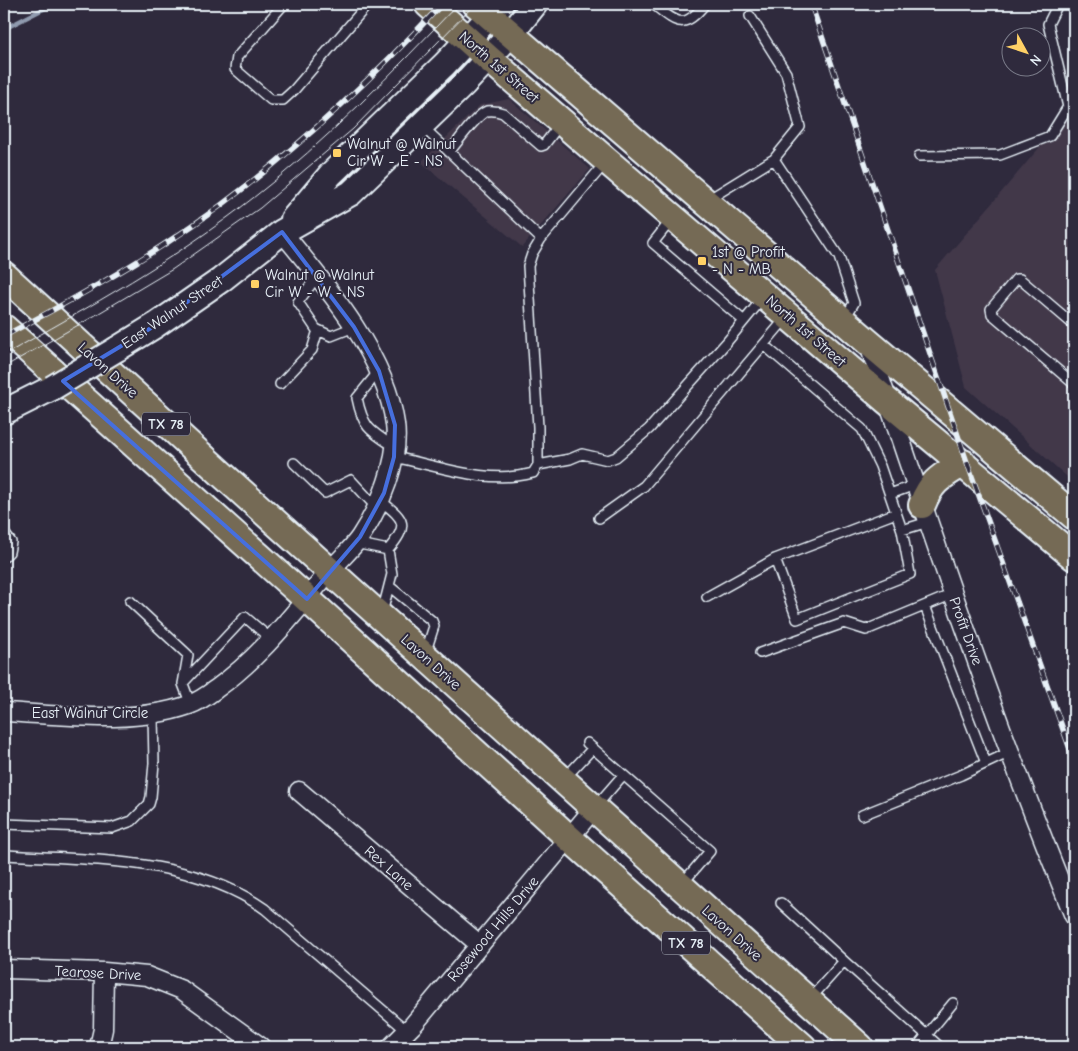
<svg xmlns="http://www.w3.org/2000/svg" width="1078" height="1051" font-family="'Comic Neue',sans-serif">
  <rect width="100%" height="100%" fill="#2f2a3d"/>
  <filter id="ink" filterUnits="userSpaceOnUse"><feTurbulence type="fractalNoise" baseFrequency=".02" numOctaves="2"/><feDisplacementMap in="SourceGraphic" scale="10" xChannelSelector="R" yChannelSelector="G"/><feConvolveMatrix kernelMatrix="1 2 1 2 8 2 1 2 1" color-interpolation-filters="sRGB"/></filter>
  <g filter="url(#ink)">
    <path fill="#42384a" d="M509,99L590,169L522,247L421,162L480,105Z
      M1074,107V483L966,387L935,270Z"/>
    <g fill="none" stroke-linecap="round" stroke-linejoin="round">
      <path stroke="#909baf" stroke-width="4.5" d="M4,29L53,4"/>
      <defs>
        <path id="lane" d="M284,4L237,57L235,69L271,100H283L294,90L368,4
          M653,4C677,23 683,31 705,4
          M1058,4L1048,24L1068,107
          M750,16L786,73L800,127L774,159
          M422,126L541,239
          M449,152C458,142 476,115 487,111C493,110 498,111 503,113L541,146L544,145L560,124
          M919,156L1000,155L1050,136L1074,97
          M706,201L774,159L839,257L854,303L845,318
          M672,219L653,243L744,321
          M318,275L298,302L316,329L331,336L354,327
          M1074,325L1020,279H1016L991,309L992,314L1074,384
          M764,345L862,429L880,466L902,530L910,574L797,619L775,559
          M379,371L357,398C363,428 370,431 395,447
          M280,384L312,350L318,330
          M394,457C439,466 488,485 533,473L538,465V427L528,266L532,254L541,239L605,163
          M294,463L325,493L351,480L376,507
          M538,465L570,459L582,454L608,460L616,457L649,429L726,343L763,298
          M890,494L915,485
          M599,518L644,486L786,318
          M902,530L928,522
          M4,533L11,542L9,552L4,557
          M355,543L388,550C411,523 403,519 380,500
          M389,586L432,621L434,626L426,651
          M707,597L775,559L896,513
          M130,601L188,655L183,684L191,705
          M925,606L986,763
          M382,613L392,574L388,550
          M760,653L844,623L866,630L953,594
          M183,683L245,617L271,639
          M587,743L710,851L682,884
          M565,778L593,748
          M596,806L623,775
          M862,815L961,775L1010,752
          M4,824L112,828L132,821L149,804L151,797L154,763L153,715
          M4,855C90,860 192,857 265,909L407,1031
          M781,903L844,961L810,999
          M844,961L940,1047
          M917,1047L953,1003"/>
        <path id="street" d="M869,345C933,537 997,729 1074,916
          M4,712C64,715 131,725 189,705C198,702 208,695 216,689C260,658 294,613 329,572C339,560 351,550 360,537C380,507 400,460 395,424C386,355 325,284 282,232
          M299,791L480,945
          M4,969L104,972L147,976L182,990L261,1047
          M99,1047L103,1029L104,972
          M391,1047L413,1025L594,808"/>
        <path id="secondary" d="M293,219L331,174L445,64L501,4
          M117,349L156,325L221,280L282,232L351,193L464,84L511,34L535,4
          M4,412L52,388"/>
        <path id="primary" d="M428,4L488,58L607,161L887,401L1074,557
          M476,4L868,342L1074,516
          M4,275L224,476L860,1047
          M4,328L307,599L569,838L803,1047
          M922,505C932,480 941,477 963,463"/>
      </defs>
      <use href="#lane" stroke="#e8f1f8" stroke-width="12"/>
      <use href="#street" stroke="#e8f1f8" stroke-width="21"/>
      <use href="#secondary" stroke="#e8f1f8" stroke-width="28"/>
      <use href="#primary" stroke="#e8f1f8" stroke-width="30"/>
      <use href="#lane" stroke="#2f2a3d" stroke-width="9"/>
      <use href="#street" stroke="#2f2a3d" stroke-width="18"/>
      <use href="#secondary" stroke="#2f2a3d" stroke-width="24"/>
      <use href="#primary" stroke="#756a55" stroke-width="26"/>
      <path stroke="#e8f1f8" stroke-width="1" d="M4,355C89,307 176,259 253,198C328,140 393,72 458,4
        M4,367L89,319L173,269L260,208L353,129L475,4"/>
      <defs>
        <path id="rail" d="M811,4L969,468L1074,760
          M4,336C88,292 170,246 245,187C316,132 381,69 442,4"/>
      </defs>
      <use href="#rail" stroke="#e8f1f8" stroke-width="5.5"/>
      <use href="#rail" stroke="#2f2a3d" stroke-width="4" stroke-dasharray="11" stroke-linecap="butt"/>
      <defs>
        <path id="secondary-bridge" d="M52,388L117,349"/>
      </defs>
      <use href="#secondary-bridge" stroke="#e8f1f8" stroke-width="28" stroke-linecap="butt"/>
      <use href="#secondary-bridge" stroke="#2f2a3d" stroke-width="24"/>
    </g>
  </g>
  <path fill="none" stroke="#466fde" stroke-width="4" stroke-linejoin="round" d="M282,232L354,327L379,371L395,425L394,457L384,493L360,537L307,599L63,381L156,325Z"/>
  <g fill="#ffd166" stroke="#2f2a3d" stroke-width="2">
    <rect x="332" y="148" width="10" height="10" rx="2.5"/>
    <rect x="697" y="256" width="10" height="10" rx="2.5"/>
    <rect x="250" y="279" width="10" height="10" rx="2.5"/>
  </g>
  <g text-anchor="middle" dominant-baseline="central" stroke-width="4" stroke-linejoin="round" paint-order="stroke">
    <g fill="#2f2a3d" stroke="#b0b5c0" stroke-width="1">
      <rect x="142" y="412.5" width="48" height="23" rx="4"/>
      <rect x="662" y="931.5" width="48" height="23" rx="4"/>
    </g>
    <g font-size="14" font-weight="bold" fill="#e8f1f8">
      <text x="166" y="424">TX 78</text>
      <text x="686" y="943">TX 78</text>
    </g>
    <g font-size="15" fill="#e8f1f8" stroke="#2f2a3d">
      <text transform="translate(499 67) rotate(41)">North 1st Street</text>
      <text transform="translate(172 312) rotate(-34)">East Walnut Street</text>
      <text transform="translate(806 331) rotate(41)">North 1st Street</text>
      <text transform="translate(108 370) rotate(42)">Lavon Drive</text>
      <text transform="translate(966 631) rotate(70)">Profit Drive</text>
      <text transform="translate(431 662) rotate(42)">Lavon Drive</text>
      <text x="90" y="713">East Walnut Circle</text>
      <text transform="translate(389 868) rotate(41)">Rex Lane</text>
      <text transform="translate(493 929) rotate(-50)">Rosewood Hills Drive</text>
      <text transform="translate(732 933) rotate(42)">Lavon Drive</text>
      <text transform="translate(98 973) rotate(3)">Tearose Drive</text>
    </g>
    <g font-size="15" fill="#e8f1f8" stroke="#2f2a3d" text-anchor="start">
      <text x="347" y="144">Walnut @ Walnut<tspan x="347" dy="17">Cir W - E - NS</tspan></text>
      <text x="712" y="252">1st @ Profit<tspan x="712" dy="17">- N - MB</tspan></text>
      <text x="265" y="275">Walnut @ Walnut<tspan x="265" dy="17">Cir W - W - NS</tspan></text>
    </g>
  </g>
  <rect width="1078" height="1051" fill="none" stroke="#2f2a3d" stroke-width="20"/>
  <rect x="10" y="10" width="1058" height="1031" fill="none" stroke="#e8f1f8" stroke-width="2" filter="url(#ink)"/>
  <g transform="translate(1026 52) rotate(130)"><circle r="24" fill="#2f2a3d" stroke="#797a88"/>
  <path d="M0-4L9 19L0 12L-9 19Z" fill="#ffd166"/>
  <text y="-8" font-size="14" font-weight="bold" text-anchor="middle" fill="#e8f1f8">N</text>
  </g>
</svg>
